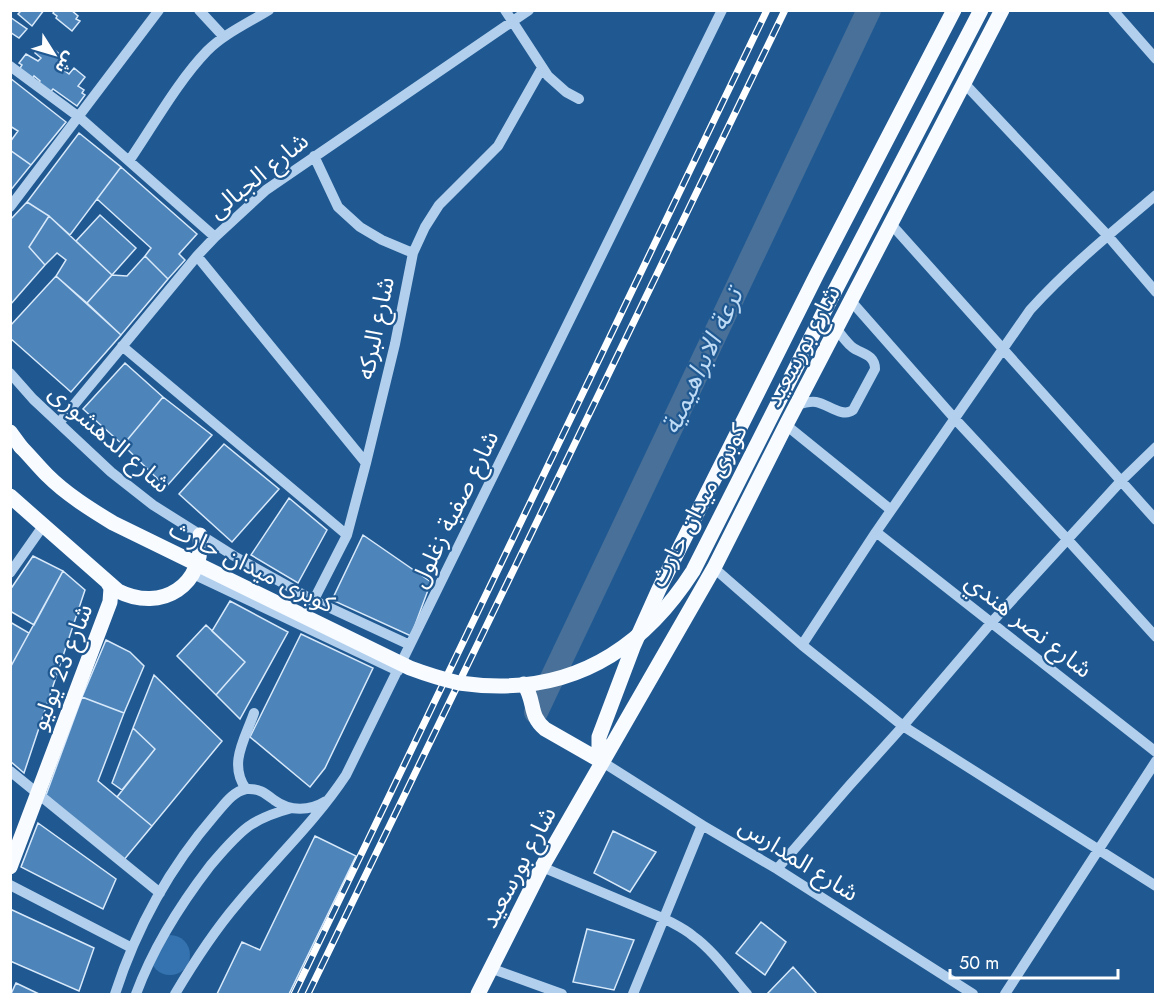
<svg xmlns="http://www.w3.org/2000/svg" width="1166" height="1005" font-family="Jost,'Noto Sans Arabic',sans-serif">
  <rect width="100%" height="100%" fill="#205992"/>
  <path fill="#3473af" d="M150 955a20 20 0 1 1 40 0a20 20 0 1 1-40 0Z"/>
  <g fill="none" stroke-linecap="round" stroke-linejoin="round">
    <path stroke="#487098" stroke-width="24" d="M536,712L869,10"/>
  </g>
  <path fill="#4d84ba" stroke="#d8e9fa" stroke-width="1.5" d="M44,10L32,26L18,14L22,10Z
    M55,10H71L78,16L76,19L80,21L72,31L56,18L57,16L53,13Z
    M10,17L27,29L19,38L10,32Z
    M44,41L63,57L57,65L69,74L74,68L85,77L78,86L84,90L82,93L85,95L77,106L53,89L47,96L36,87L40,81L34,76L30,83L17,73L22,65L19,63L26,54L38,61L41,58L35,53Z
    M10,78L66,122L31,165L10,150V142L18,131L10,126Z
    M79,133L121,167L70,235L49,216L27,202Z
    M10,150L31,165L10,191Z
    M121,167L197,234L179,254L185,260L168,279L145,256L151,248L97,199Z
    M27,202L49,216L29,247L45,265L10,305V220Z
    M100,215L136,248L112,275L76,241Z
    M49,216L112,275L87,303L56,276L66,260L57,253L45,265L29,247Z
    M145,256L168,279L121,335L87,303L112,275L127,276Z
    M56,276L121,335L71,392L10,338V326Z
    M125,363L163,397L123,445L83,409Z
    M163,397L212,435L166,487L123,445Z
    M224,444L279,489L232,542L179,494Z
    M289,498L327,530L298,583L251,555Z
    M363,535L431,582L411,636L332,600Z
    M33,556L63,571L34,625L10,611V590Z
    M63,571L85,590L24,773L10,761V668Z
    M230,601L288,632L240,719L216,695L245,662L212,631Z
    M10,622L29,633L10,668Z
    M206,625L245,662L216,695L177,656Z
    M301,634L373,668L325,768L310,787L250,737Z
    M106,640L130,652L144,666L124,713L82,697Z
    M154,675L222,741L152,826L117,797L155,749L133,728Z
    M82,697L124,713L98,781L152,826L123,861L46,795Z
    M133,728L155,749L122,790L112,783Z
    M38,823L116,879L103,909L21,867Z
    M613,831L656,852L630,892L594,873Z
    M315,836L356,856L289,994H217L242,942L260,950Z
    M10,909L94,948L79,991L10,961Z
    M761,922L786,942L765,975L736,953Z
    M587,929L634,940L614,990L573,982Z
    M793,967L817,994H767Z
    M16,983L39,994H11Z"/>
  <g fill="none" stroke-linecap="round" stroke-linejoin="round">
    <path stroke="#b2d0ed" stroke-width="10" d="M199,10L224,37
      M505,10L548,76L566,92L579,99
      M1113,10L1156,59
      M10,66L79,117L215,237
      M964,83L1108,236L1156,292
      M314,156L338,207L360,227L382,240L413,253
      M129,161C153,126 178,81 207,51C224,34 248,23 269,10
      M10,207L159,10
      M891,224L1156,520
      M197,256L366,463
      M851,301L955,419L1067,539L1156,637
      M122,346L347,535
      M10,373L33,399L111,472L153,505L234,556L313,600L410,645
      M797,405C803,403 809,401 816,402C828,404 842,418 853,410L875,369C875,354 861,354 852,347C846,342 841,335 836,328
      M59,423L197,256L215,237L266,190L529,10
      M786,425L891,510
      M876,532L1156,752
      M714,568L802,645L903,726L1156,886
      M10,573L43,526
      M193,574L398,671
      M301,625L347,535L366,463L395,344L413,253L425,227L439,205L498,146L542,68
      M802,645L876,532L1030,310C1068,268 1112,232 1156,195
      M601,761L702,825L777,869L973,994
      M10,771L160,893
      M246,789C228,764 245,739 254,713
      M542,867L665,919C674,924 685,929 693,936C713,950 731,976 747,994
      M777,869L849,786L903,726L991,623L1121,481L1156,447
      M10,885L132,948
      M490,968L562,994
      M115,994C136,929 170,867 215,815C224,805 232,792 246,789C259,788 265,793 274,800C290,812 310,811 326,801
      M136,994C153,948 180,905 210,866C222,852 234,837 249,826C262,817 277,812 292,808
      M175,994C194,962 214,931 238,903C274,860 315,822 346,775L722,10
      M633,994L702,825
      M1005,994L1156,761"/>
    <path stroke="#f8fbff" stroke-width="15" d="M10,432L21,447
      M10,496L118,591C162,613 205,585 200,535
      M524,684C536,702 528,715 545,729L601,761
      M601,761L599,754V737L633,647L659,589L817,274L954,10
      M10,867L110,602L111,588L108,583
      M478,994L542,867L714,568L786,425L1002,10"/>
    <defs>
      <path id="rail" d="M294,994L767,10
        M308,994L785,10"/>
    </defs>
    <use href="#rail" stroke="#fff" stroke-width="7"/>
    <use href="#rail" stroke="#205992" stroke-width="4.5" stroke-dasharray="14" stroke-linecap="butt"/>
    <path stroke="#f8fbff" stroke-width="15" d="M21,447C30,456 38,466 47,475C66,494 90,509 113,523L410,668C426,674 442,679 459,683C473,685 487,686 500,686C586,686 648,641 693,571L828,304L981,10"/>
  </g>
  <g text-anchor="middle" dominant-baseline="central" stroke-width="4.5" stroke-linejoin="round" paint-order="stroke">
    <g font-size="24" fill="#fff" stroke="#205992">
      <text transform="translate(258 175) rotate(-39)">شارع الجبالى</text>
      <text transform="translate(375 328) rotate(-78)">شارع البركه</text>
      <text transform="translate(802 346) rotate(-62)">شارع بورسعيد</text>
      <text transform="translate(110 438) rotate(41)">شارع الدهشورى</text>
      <text transform="translate(698 505) rotate(-62)">كوبرى ميدان حارث</text>
      <text transform="translate(454 509) rotate(-64)">شارع صفية زغلول</text>
      <text transform="translate(252 566) rotate(26)">كوبرى ميدان حارث</text>
      <text transform="translate(1029 625) rotate(38)">شارع نصر هندي</text>
      <text transform="translate(61 667) rotate(-69)">شارع 23 يوليو</text>
      <text transform="translate(799 859) rotate(32)">شارع المدارس</text>
      <text transform="translate(518 867) rotate(-62)">شارع بورسعيد</text>
    </g>
    <g font-size="26" font-style="italic" fill="#bedaf4" stroke="#205992">
      <text transform="translate(702 361) rotate(-65)">ترعة الابراهيمية</text>
    </g>
  </g>
  <rect width="1166" height="1005" fill="none" stroke="#ffffff" stroke-width="24"/>
  <g transform="translate(54 54) rotate(127)" stroke="#205992" stroke-width="4.5" paint-order="stroke">
  <path d="M0-4.5L10 22L0 15L-10 22Z" fill="#ffffff"/>
  <text y="-9" font-size="16" font-weight="bold" text-anchor="middle" fill="#ffffff">ش</text>
  </g>
  <path d="M950 969v9h168v-9" fill="none" stroke="#ffffff" stroke-width="3"/>
  <text x="959" y="969" font-size="18" fill="#ffffff" stroke="#205992" stroke-width="4.5" paint-order="stroke">50 m</text>
</svg>
